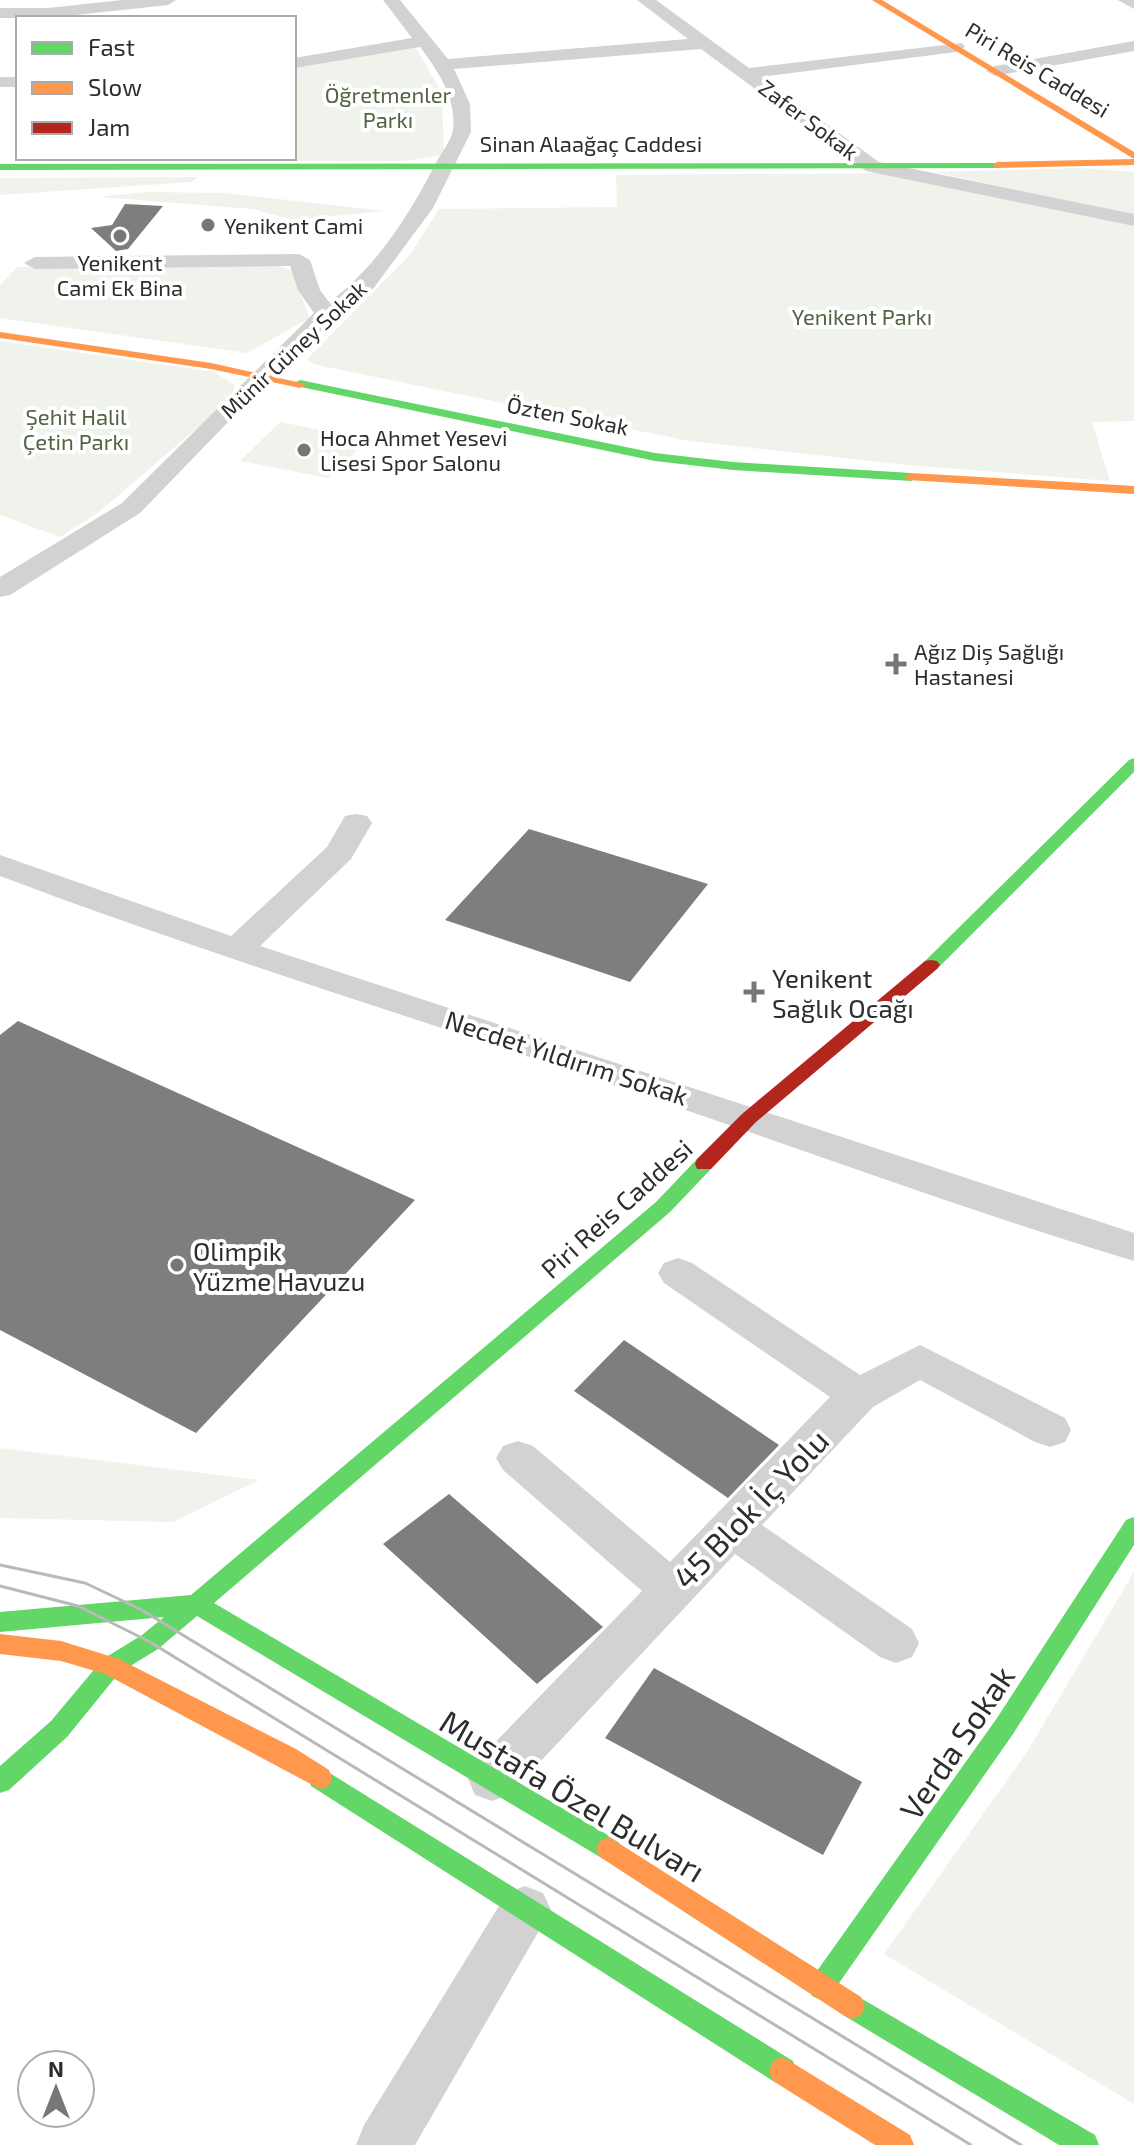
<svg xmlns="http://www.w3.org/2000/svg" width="1134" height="2145" font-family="'Exo 2',sans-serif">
  <rect width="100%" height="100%" fill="#fff"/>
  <path fill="#f0f3ec" d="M416,48L442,93L444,155L404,161H179L180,158H294V66Z
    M1078,168L1134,172V216L935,172Z
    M877,173L1134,225V421L1092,422L1110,481L906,465L689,441L312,364L307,359L410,255L439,209L617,207L616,175Z
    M198,177L192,182L0,195V178Z
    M146,192L224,193L385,211L292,220L253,209L99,197Z
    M268,263L291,270L310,318L247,353L0,318V285L17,267Z
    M0,341L214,372L235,385L232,398L99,512L60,537L0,515Z
    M280,422L368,439L329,478L240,461Z
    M0,1448L259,1480L173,1522L0,1518Z
    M1134,1572V2104L884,1954L1027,1752Z"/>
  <path fill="#7e7e7e" d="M125,204L163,206L128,249L116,251L91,228L112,225Z
    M529,829L708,884L630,982L445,920Z
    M18,1021L415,1200L196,1433L0,1330V1035Z
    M624,1340L779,1445L728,1498L574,1391Z
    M449,1494L603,1627L537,1684L383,1544Z
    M654,1668L862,1782L823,1855L605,1738Z"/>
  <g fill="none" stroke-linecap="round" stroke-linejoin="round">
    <path fill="#d2d2d2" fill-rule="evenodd" d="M122,0H176L168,5L48,18H0V8H48Z
      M383,0H400L448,59L688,39L637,0H656L749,68L962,43L965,47L956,52L761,77L879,162L1134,214V226L866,171L701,49L454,69L470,104L471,132L433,208L370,293L334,319L267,382L140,513L10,595L0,597V577L122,503L314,313L298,290L290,266L35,269L24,263L35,257L299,254L310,260L320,290L329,302C376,268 409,215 436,163C441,153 451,141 453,130C457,100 438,70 420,47L294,68V58L412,38Z
      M1118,0H1134V9Z
      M1134,41V51L995,76L986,71L995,66Z
      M0,77H18V87H0Z
      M356,814L367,816L372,823L351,859L260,946L1134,1233V1261C954,1207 779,1141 601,1081C400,1013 198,951 0,876V855L231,936L327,847L345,816Z
      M678,1258L692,1263L860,1375L920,1345L1065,1418L1071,1430L1065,1442L1050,1447L1035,1442L920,1380L873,1407L762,1525L912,1629L919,1643L912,1657L896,1663L880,1657L735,1554L509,1795L492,1801L475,1795L468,1779L475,1763L642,1591L503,1470L496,1458L503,1446L518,1441L533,1446L670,1562L830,1397L664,1283L658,1273L664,1263Z
      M525,1886L543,1893L551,1910L415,2145H356L364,2125L507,1893Z"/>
    <path fill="#63d668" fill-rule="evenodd" d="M1000,163L1002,165L997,168L0,170V164Z
      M300,380L655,453L733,462L911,473L917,477L911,481L733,470L655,461L296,386V382Z
      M1134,758V772L937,969H925L922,965L925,961L1129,760Z
      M704,1157L711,1159L713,1164L711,1169L670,1212L214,1603L618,1841L622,1849L618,1857L609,1861L600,1857L197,1616L158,1649L119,1673L67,1737L9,1790L0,1793V1766L51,1721L103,1659L142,1635L164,1617L0,1632V1612L191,1595L656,1202L697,1159Z
      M1134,1517V1545L1013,1734L830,1996L821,2000L812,1996L808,1987L812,1978L997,1718L1126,1520Z
      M320,1767L793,2061L797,2071L793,2081L783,2085L773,2081L311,1786L308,1778L311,1770Z
      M852,1993L1095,2135L1099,2145H1059L843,2015L839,2006L843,1997Z"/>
    <path fill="#ff974d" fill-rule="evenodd" d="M872,0H882L1134,152V159Z
      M1134,159V165L997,168L992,165L997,162Z
      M0,332L211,363L306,384L300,388L211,369L0,338Z
      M911,473L1134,486V494L907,480L905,477Z
      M0,1634L61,1641L119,1659L296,1749L329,1770L332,1778L329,1786L320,1789L105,1674L61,1661L0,1654Z
      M609,1837L861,1997L865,2006L861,2015L852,2019L843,2015L600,1857L596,1849L600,1841Z
      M783,2057L910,2135L914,2145H875L773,2081L769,2071L773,2061Z"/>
    <path fill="#b3261e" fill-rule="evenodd" d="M931,960L937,961L940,965L937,969L756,1122L711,1169H697L695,1164L697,1159L742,1114L925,961Z"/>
    <path stroke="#b9b9b9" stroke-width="3" d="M0,1565L85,1583L140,1609L1021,2145
      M0,1586L78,1606L150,1642L971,2145"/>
  </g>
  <g fill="#767676" stroke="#fff" stroke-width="3">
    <circle cx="208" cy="225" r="8"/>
    <circle cx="120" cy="236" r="8"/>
    <circle cx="304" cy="450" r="8"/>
    <path d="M892 652h8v8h8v8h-8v8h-8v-8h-8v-8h8z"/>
    <path d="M750 980h8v8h8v8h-8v8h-8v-8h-8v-8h8z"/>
    <circle cx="177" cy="1265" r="8"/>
  </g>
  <g text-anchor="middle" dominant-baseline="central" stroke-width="8" stroke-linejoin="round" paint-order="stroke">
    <g font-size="22" fill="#2d2d2d" stroke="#fff">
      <text transform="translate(1038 69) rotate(31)">Piri Reis Caddesi</text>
      <text transform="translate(809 119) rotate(37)">Zafer Sokak</text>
      <text x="591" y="143">Sinan Alaağaç Caddesi</text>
      <text transform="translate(293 349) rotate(-43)">Münir Güney Sokak</text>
      <text transform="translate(568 415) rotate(11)">Özten Sokak</text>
    </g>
    <g font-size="22" fill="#526440" stroke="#fff">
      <text x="388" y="94">Öğretmenler<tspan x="388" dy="25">Parkı</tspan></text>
      <text x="862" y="316">Yenikent Parkı</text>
      <text x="76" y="416">Şehit Halil<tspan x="76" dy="25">Çetin Parkı</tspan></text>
    </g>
    <g font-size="22" fill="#2d2d2d" stroke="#fff" text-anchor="start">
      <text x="224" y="225">Yenikent Cami</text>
      <text x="120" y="262" text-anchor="middle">Yenikent<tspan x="120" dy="25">Cami Ek Bina</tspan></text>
      <text x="320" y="437">Hoca Ahmet Yesevi<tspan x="320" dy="25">Lisesi Spor Salonu</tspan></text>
      <text x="914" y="651">Ağız Diş Sağlığı<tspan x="914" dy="25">Hastanesi</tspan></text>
    </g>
    <g font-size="26" fill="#2d2d2d" stroke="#fff" text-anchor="start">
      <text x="772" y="977">Yenikent<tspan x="772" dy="30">Sağlık Ocağı</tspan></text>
      <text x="193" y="1250">Olimpik<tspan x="193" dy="30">Yüzme Havuzu</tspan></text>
    </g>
    <g font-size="26" fill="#2d2d2d" stroke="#fff">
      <text transform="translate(567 1057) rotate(18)">Necdet Yıldırım Sokak</text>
      <text transform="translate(616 1208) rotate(-42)">Piri Reis Caddesi</text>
    </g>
    <g font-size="32" fill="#2d2d2d" stroke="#fff">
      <text transform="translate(750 1508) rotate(-46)">45 Blok İç Yolu</text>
      <text transform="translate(956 1742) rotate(-56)">Verda Sokak</text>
      <text transform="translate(573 1795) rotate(31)">Mustafa Özel Bulvarı</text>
    </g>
  </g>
  <rect x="16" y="16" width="280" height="144" fill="#ffffff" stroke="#ababab" stroke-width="2"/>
  <rect x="32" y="42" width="40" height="12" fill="#63d668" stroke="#ababab" stroke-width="2"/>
  <text x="88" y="56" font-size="24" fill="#2d2d2d">Fast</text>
  <rect x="32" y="82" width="40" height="12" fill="#ff974d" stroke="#ababab" stroke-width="2"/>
  <text x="88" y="96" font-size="24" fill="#2d2d2d">Slow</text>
  <rect x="32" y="122" width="40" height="12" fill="#b3261e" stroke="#ababab" stroke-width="2"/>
  <text x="88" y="136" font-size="24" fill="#2d2d2d">Jam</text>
  <g transform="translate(56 2089)"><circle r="38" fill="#ffffff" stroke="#ababab" stroke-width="2"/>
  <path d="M0-6L14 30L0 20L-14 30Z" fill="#767676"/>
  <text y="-12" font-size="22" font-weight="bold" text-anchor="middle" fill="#2d2d2d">N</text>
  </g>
</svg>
